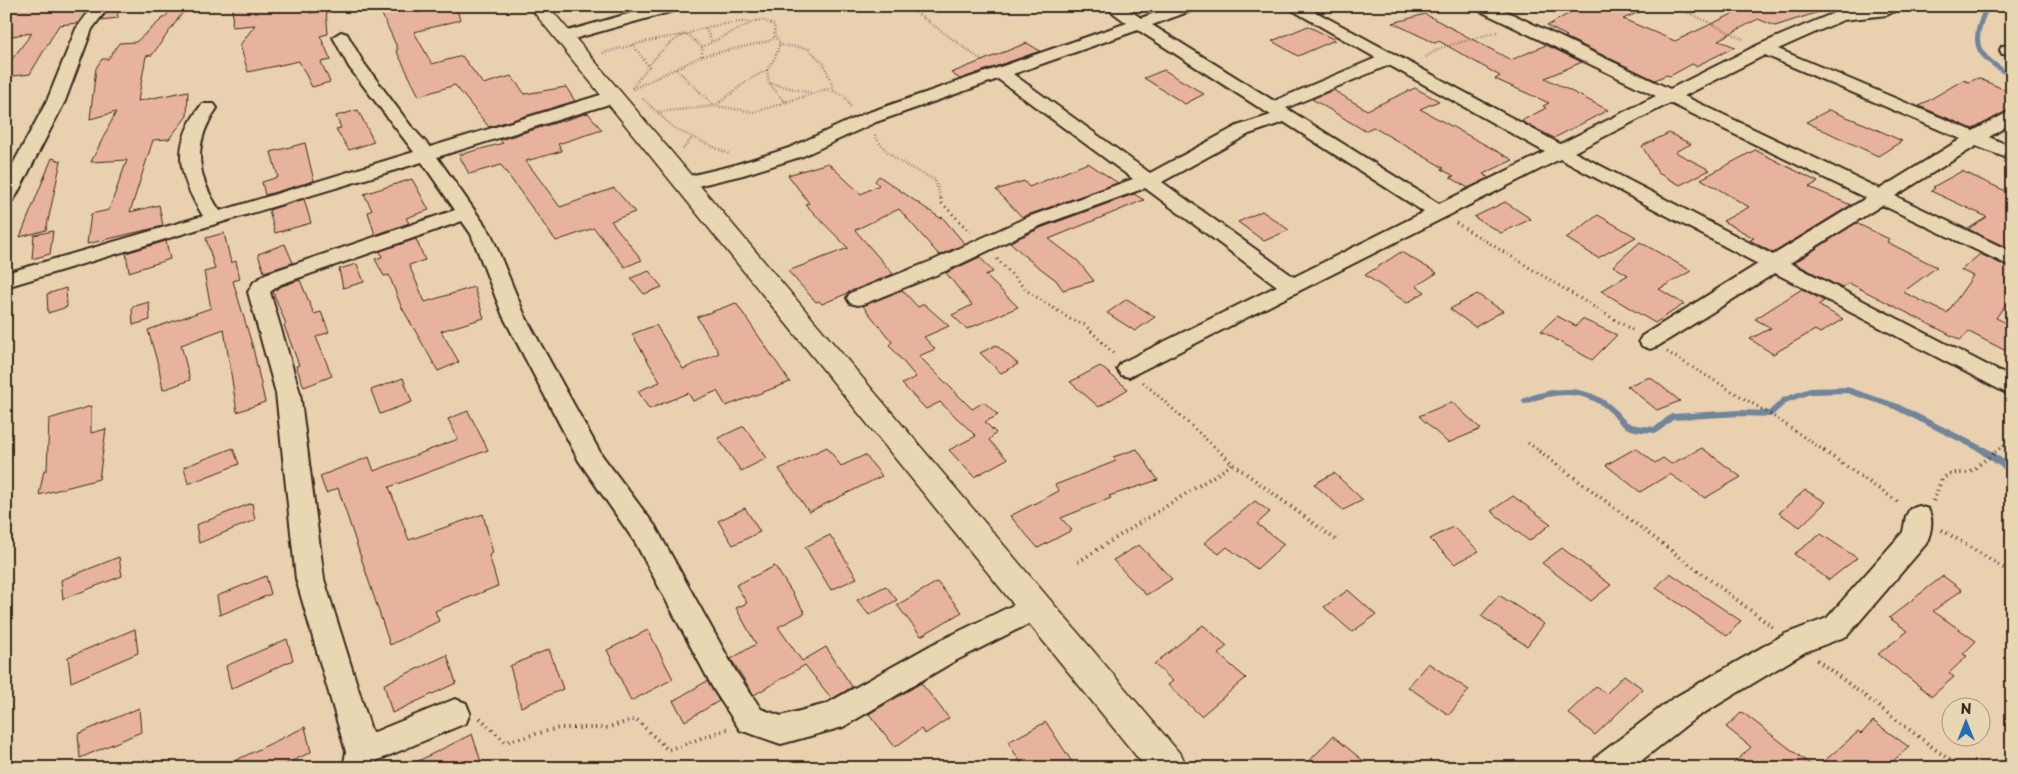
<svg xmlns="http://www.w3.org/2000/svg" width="2018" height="774" font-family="'Playpen Sans',sans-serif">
  <rect width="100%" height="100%" fill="#e9d0af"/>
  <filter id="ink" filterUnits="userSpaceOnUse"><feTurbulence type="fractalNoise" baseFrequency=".02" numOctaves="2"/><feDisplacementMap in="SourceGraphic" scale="10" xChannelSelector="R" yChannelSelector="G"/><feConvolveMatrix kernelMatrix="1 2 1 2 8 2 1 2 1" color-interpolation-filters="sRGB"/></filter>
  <g filter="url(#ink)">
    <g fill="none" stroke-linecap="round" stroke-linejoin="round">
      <path stroke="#71859b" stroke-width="5" d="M1987,6C1969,48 1976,53 2012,77"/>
      <path stroke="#71859b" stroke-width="6" d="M1525,401C1555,389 1587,387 1612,410C1618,416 1621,423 1629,426C1638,430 1647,429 1656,430L1672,417L1740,413L1770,414L1785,400L1810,391L1847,390L1895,406L1987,452"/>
      <path stroke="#71859b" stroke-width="8" d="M1984,451L2012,470"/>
    </g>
    <path fill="#e8b39c" stroke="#3b2a1e" d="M27,6H90L78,23L59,25L30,74L6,77V67L32,33L6,37V9Z
      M111,6H117L118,18L101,20Z
      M177,6L186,8L152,55L146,56L138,101L188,91L187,116L169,139L153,140L130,212L159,205L163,226L87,244L91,214L109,210L127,160L91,162L116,112L90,119L96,68L102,59H108L119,43L136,42Z
      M233,6H309L310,13L326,10L328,34L320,36L331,60L321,62L330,82L312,87L299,61L248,72L240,45L255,25L232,27Z
      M378,6H396L399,9L414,6L417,13L456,6L460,20L414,32L432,64L462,56L483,84L511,76L525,94L566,87L575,101L489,127L455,85L419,96L396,50L398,49Z
      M1582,6H1653L1623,19L1675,41L1739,11L1728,6H1825V10L1775,26L1758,19L1718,40L1735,47L1696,66L1692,64L1670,76L1666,75L1655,80L1565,37L1567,36L1547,26Z
      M1425,14L1511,60L1546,45L1582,62L1545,78L1608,110L1554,138L1521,121L1546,108L1543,106L1549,103L1495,79L1500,76L1439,41L1435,43L1393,23Z
      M1308,26L1335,40L1298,56L1272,41Z
      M1027,43L1040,51L960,79L951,73Z
      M1164,70L1204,94L1185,104L1144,78Z
      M1978,78L2012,93V108L1973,129L1919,106L1963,80L1969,82Z
      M1415,88L1439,101L1420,109L1513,160L1483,174L1489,178L1468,188L1450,177L1454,176L1441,169L1444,168L1373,127L1365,131L1312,99L1333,90L1367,110Z
      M358,110L374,142L349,150L336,129L341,128L336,116Z
      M1829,110L1867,125L1902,141L1878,156L1806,122Z
      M588,113L602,130L558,144L562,151L526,161L560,207L614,188L635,212L611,221L642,260L625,267L594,228L556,241L501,165L469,174L459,155L503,143L500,140Z
      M1669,133L1691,144L1675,152L1710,170L1680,185L1658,173L1642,146Z
      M305,143L314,181L265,195L262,182L278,177L271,152Z
      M1755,150L1818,182L1809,187L1851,205L1773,253L1750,240L1754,238L1723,221L1749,207L1701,179Z
      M52,158L61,161L46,230L20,237Z
      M828,163L861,194L879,185L875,181L879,176L940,218L942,217L965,244L939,255L899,209L855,230L893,274L822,304L819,301L816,302L788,271L848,248L805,204L809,203L788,175Z
      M1088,163L1118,183L1022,217L996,190L1024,181L1029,187Z
      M1962,171L2012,194V250L1968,229L1987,217L1931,191L1935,188L1933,187Z
      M412,179L429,210L406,218L409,223L375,235L368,212L372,210L364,194Z
      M1134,194L1144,200L1049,239L1078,261L1094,281L1063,290L1056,280L1028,259L1010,242L1043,227Z
      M304,199L311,223L275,233L269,210Z
      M1505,202L1531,219L1501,233L1474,217Z
      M1262,211L1289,230L1264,241L1238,222Z
      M1598,215L1636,237L1598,258L1566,238Z
      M1856,223L1889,239L1887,242L1937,267L1903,292L1947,313L1973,276L1961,270L1980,254L2012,269V295L1996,318L2012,326V354L1969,332L1960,340L1849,283L1842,288L1794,263Z
      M53,231L50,254L32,259L34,235Z
      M224,233L231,263L236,261L240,279L233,281L253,348L265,402L237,412L224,329L181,345L190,380L163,390L159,368L148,330L211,308L204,272L215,269L206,238Z
      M416,239L425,260L409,265L425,302L474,287L484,318L441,331L459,362L438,371L401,306L389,275L384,276L375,259L382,257L380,251Z
      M166,241L170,259L129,272L126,253Z
      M1640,242L1691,271L1659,289L1684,304L1655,323L1601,291L1628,275L1613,266Z
      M285,244L293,263L264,272L258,254Z
      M1401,252L1437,273L1416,286L1425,292L1407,303L1365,275Z
      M980,257L993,272L985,275L1018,307L967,329L952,315L972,305L946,273Z
      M357,264L364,282L343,288L339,269Z
      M649,271L662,287L644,294L631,278Z
      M300,280L314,314L321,312L329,332L316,337L332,376L304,387L296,366L299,365L284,325L286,324L273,292L282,286Z
      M66,288L67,307L48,313L47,294Z
      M1802,289L1824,301L1818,305L1843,319L1820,333L1815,330L1773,354L1750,339L1771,328L1755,319Z
      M902,290L918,307L924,304L949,326L924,337L935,349L919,356L972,409L984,402L998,415L985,422L996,433L989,440L1007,459L974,477L949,450L976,436L940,402L926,409L902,384L916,377L889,345L892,342L863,306Z
      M1477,294L1503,311L1475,327L1450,309Z
      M1127,299L1155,317L1135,331L1107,313Z
      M149,302L150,320L133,325L132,307Z
      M736,303L790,382L726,406L717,391L693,401L688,393L649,409L638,391L660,382L632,334L656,325L683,369L719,353L697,317Z
      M1557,316L1576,326L1582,319L1617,335L1592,360L1541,331Z
      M996,345L1018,364L1001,373L980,353Z
      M1100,366L1128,389L1099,407L1070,382Z
      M1650,377L1680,401L1657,410L1627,386Z
      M403,378L412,402L380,414L371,390Z
      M1452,402L1481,429L1448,443L1419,416Z
      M91,406V433L106,429L99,479L39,495L44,470H47L49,419Z
      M468,411L488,450L389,487L409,540L483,514L493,553L489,555L498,586L435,611L439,621L390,645L338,488L326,493L320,476L369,457L374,471L458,439L448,419Z
      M744,426L767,458L741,471L718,438Z
      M827,447L841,466L865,455L882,476L809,512L779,469Z
      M233,448L239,464L188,484L184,467Z
      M1636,448L1655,463L1663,458L1671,464L1702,448L1741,477L1705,498L1670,474L1640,492L1606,465Z
      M1137,449L1158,480L1109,496L1111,498L1061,518L1072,530L1038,548L1010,516L1059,491L1055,485L1116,461L1113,457Z
      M1334,473L1363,500L1343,510L1314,484Z
      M1805,490L1826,502L1800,527L1779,513Z
      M1513,496L1551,524L1529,541L1491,511Z
      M1255,501L1270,512L1257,524L1284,544L1257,569L1227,547L1219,554L1204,543Z
      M252,503L255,520L199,543L196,525Z
      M745,508L760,532L733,545L718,521Z
      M1453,527L1479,551L1455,564L1430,539Z
      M1821,534L1857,558L1829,580L1794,554Z
      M830,535L857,578L831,590L805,547Z
      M1139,545L1172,579L1146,595L1113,560Z
      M1562,548L1611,585L1591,601L1542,563Z
      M119,557L122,576L63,599L61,580Z
      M775,566L805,613L778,627L802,661L826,647L852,687L832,699L805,665L754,695L731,659L756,644L736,608L747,603L736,585Z
      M1670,573L1741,621L1727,636L1656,588Z
      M266,576L271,594L220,615L217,596Z
      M1943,576L1962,590L1933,611L1976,641L1963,654L1967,656L1949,673L1954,677L1932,696L1878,654L1908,631L1889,618Z
      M937,582L962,612L921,636L897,605Z
      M886,586L897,600L869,615L857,600Z
      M1348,590L1376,615L1352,632L1324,607Z
      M1499,595L1544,624L1527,646L1481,616Z
      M1203,625L1227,646L1218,654L1246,678L1201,716L1168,685L1173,681L1154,664Z
      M135,629L138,653L71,682L68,657Z
      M648,630L673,679L631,701L607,650Z
      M287,639L293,660L231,689L226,666Z
      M549,649L563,689L521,707L510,666Z
      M447,655L456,683L392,713L384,684Z
      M1428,663L1469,690L1449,715L1408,687Z
      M1624,675L1643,689L1595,735L1568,713L1596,686L1606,694Z
      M707,681L719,701L685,721L673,701Z
      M921,683L949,718L925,734L921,729L895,747L869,714Z
      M139,708L141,732L80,758L78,734Z
      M1742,712L1815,768H1729L1751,747L1726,727Z
      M1873,721L1909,747L1885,768H1816L1858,732L1861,734Z
      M1046,722L1076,768H1024L1008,742Z
      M305,727L311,752L278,768H220Z
      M472,734L483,768H404Z
      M1333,736L1372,768H1303Z"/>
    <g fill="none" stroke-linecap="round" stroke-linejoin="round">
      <defs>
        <path id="minor" d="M93,6H109L92,29L65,101L16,196L13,200L6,202V177L47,101L76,29Z
          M656,6H682L680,9L563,42L555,37L557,34Z
          M1104,6H1123L1141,18L1174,6H1198L1196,9L1152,25L1274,101L1376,58L1285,6H1305L1560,144L1656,96L1476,9L1474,6H1495L1670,89L1758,45L1834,13L1879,6H1903L1887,15L1843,20L1778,49L1973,131L2012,110V123L1989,137L2012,147V160L1976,146L1895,196L2012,252V267L1882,205L1790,263L2012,378V396L1775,273L1658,346L1650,349L1642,346L1639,341L1642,336L1758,264L1560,159L1129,377L1121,375L1117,369L1121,363L1277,286L1145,188L1042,225L948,270L866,303L858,305L850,303L847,298L850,293L934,260L1028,217L1133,179L998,79L876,122L803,156L743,175L684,189L677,187L674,183L677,179L731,166L789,148L864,114L1127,23ZM1138,30L1266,112L1271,115L1237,126L1150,173L1013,74ZM1765,55L1961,139L1880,189L1684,96ZM1389,65L1545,152L1439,204L1286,108ZM1670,103L1866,198L1773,255L1574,152ZM1284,122L1424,212L1294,277L1162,182L1249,134Z
          M341,32L347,34L363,62L410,125L430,147L607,93H619L622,97L619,101L437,157L491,234L525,316L601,454L655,526L736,672L761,709L781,716L826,704L933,644L1034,595L1044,598L1048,607L1044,616L953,662L843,727L781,744L740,730L714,690L635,542L579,461L503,316L471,234L462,221L281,284L270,292L300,393L324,579L372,733L455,699L466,703L470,713L466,723L376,761L375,768H343L346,752L296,579L276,393L248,292L254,282L265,274L455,210L422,162L6,287V273L203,216C178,175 170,146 202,104H214L217,108C192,144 196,176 220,211L414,152L349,67L333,37Z
          M2012,45V55L2002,54L2000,50L2002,46Z
          M1919,506L1928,509C1934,520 1931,533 1926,544L1847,636L1805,652L1694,719L1632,768H1591L1596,757L1672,699L1785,634L1827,618L1903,532L1906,516L1910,509Z"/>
        <path id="tertiary" d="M529,6H548L1182,756L1187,768H1146Z"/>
      </defs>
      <use href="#minor" stroke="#3b2a1e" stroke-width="4"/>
      <use href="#tertiary" stroke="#3b2a1e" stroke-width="3"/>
      <path stroke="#3b2a1e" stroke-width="2.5" stroke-dasharray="0.5 2.5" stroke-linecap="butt" d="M907,6L984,62
        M1675,6L1743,39
        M706,29L712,42
        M633,45L649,67
        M779,45L808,48L824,64L834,90
        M603,53L648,41L687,34L702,47V56
        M1426,57L1440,48L1497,32
        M676,69L715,106L747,81L767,70L776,56L780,42L775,37
        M767,70L769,83L784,101H787
        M769,83L811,93
        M632,88C643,74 653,58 667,46C690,27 722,24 751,21
        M633,89L702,56L769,41L775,37L774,25L763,20L755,21L702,47
        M643,99L675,129L729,154
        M658,112L715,106L755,112L827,89L844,95L851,107
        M875,135C886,158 913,169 935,180L941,199
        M683,149L692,138"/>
      <path stroke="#3b2a1e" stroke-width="3" stroke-dasharray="1 4" stroke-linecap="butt" d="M941,198L942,203L970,232
        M1456,223L1632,330
        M997,259L1026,290L1070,319L1085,325L1115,355
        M1667,352L1770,414L1826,452
        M1143,382L1220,452
        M1528,443L1541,452
        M1995,452L2012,440"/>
      <path stroke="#3b2a1e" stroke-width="4" stroke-dasharray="1 4.5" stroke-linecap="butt" d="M1539,451L1774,628
        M1824,451L1901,504
        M1233,464L1336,540
        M1933,501L1942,479L1951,473H1968L1997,451
        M1942,530L2012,573
        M1078,562L1233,464L1219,451
        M1817,660L1960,768
        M480,718L505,742L559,728H606L636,719L668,750L727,729"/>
      <use href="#minor" fill="#e9d7b4" fill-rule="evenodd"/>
      <use href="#tertiary" fill="#e9d7b4" fill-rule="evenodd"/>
    </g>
  </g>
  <rect width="2018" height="774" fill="none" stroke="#e9d7b4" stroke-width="25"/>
  <rect x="12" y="12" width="1993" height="749" fill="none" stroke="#3b2a1e" stroke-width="2" filter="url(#ink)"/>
  <g transform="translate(1966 722)"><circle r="24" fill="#e9d7b4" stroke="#a39278"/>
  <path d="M0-4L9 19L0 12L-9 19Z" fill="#1f6fb2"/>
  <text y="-8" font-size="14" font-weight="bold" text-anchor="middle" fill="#3b2a1e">N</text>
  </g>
</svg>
